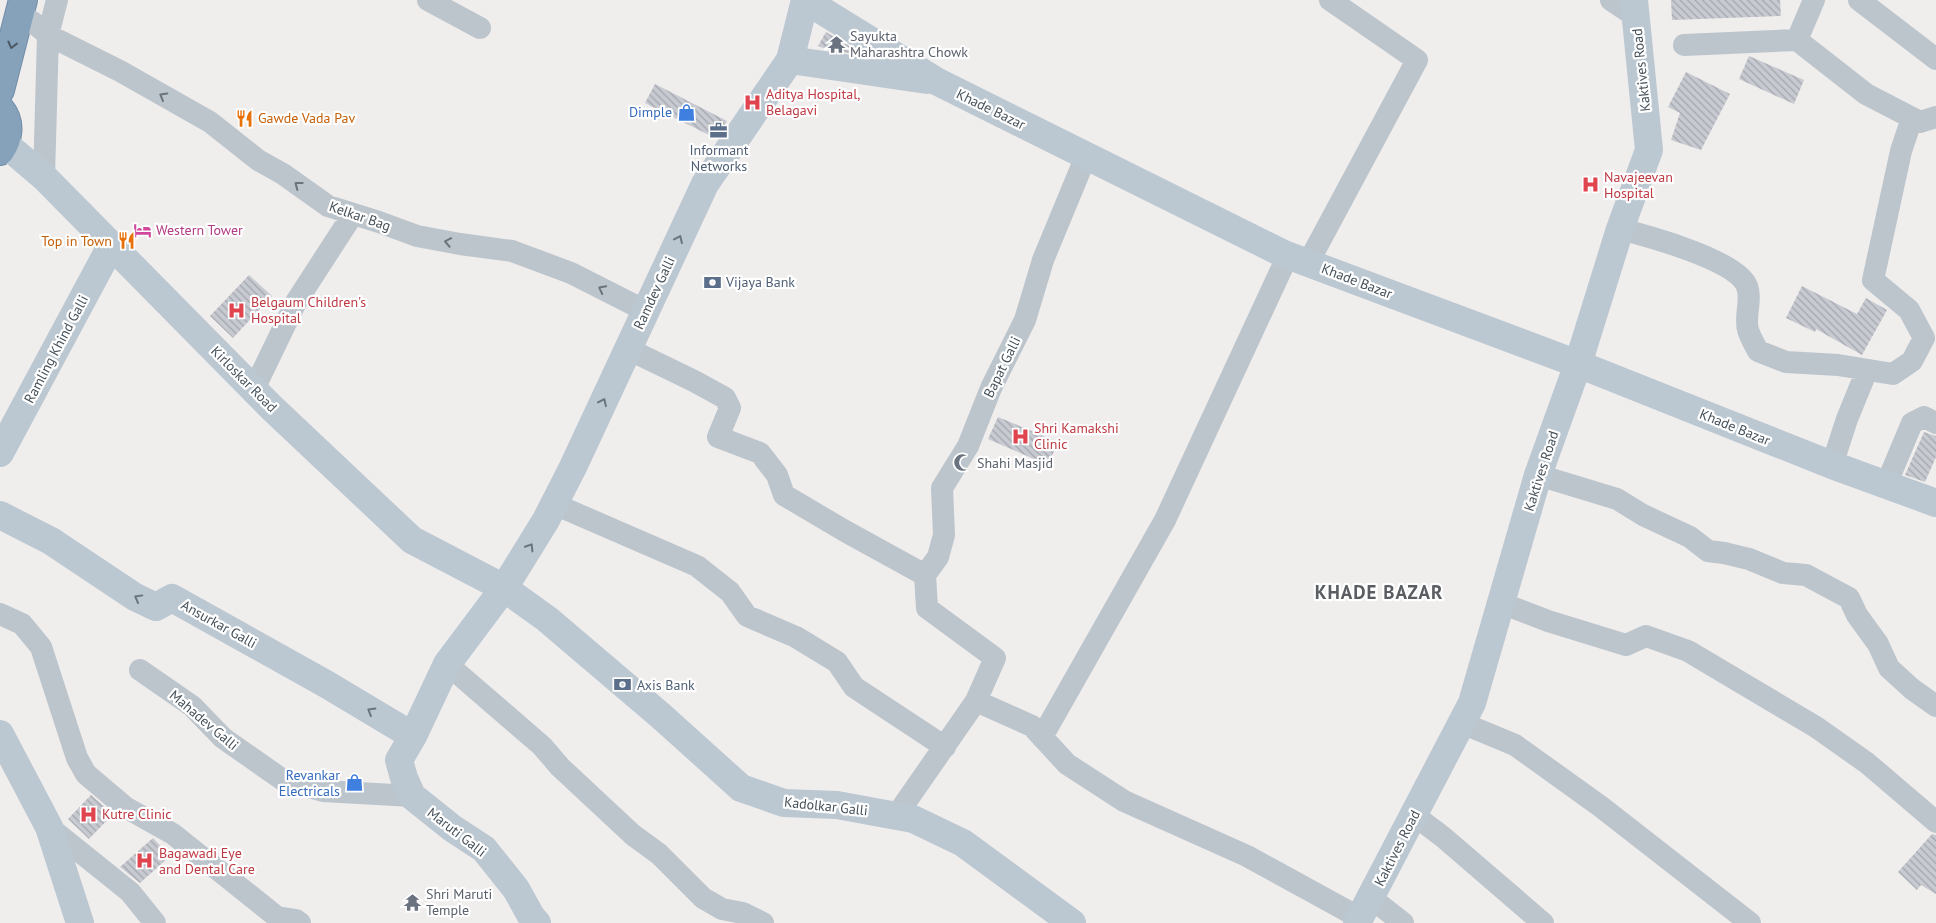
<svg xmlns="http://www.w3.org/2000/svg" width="1936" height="923" font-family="'PT Sans',sans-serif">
  <defs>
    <pattern id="building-back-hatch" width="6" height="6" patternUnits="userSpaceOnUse" patternTransform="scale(1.25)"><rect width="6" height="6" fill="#c7cad0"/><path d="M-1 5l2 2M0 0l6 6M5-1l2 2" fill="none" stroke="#a3a6ac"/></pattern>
  </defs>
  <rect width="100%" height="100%" fill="#f0eded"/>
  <path fill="url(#building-back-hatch)" d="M1671,0H1780L1781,16L1672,20Z
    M826,32L851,47L849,53L826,49L818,46Z
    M1749,56L1804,80L1794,104L1739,79Z
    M1686,72L1730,94L1701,150L1671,140L1680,113L1668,107Z
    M655,84L727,121L717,139L645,103Z
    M249,275L272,296L233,338L210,316Z
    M1802,286L1857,314L1866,298L1887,310L1862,355L1816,329L1815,332L1786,318Z
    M998,417L1058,442L1048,465L988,439Z
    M1924,432L1936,436V457L1925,482L1905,475Z
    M91,795L113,814L89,839L68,819Z
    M1932,834L1936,835V894L1921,885L1917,890L1898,872Z
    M153,838L170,856L140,883L120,867Z"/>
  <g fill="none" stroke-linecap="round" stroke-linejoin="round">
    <defs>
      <path id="highway" d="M0,90L23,0
        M0,109C11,122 9,138 0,151"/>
    </defs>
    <use href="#highway" stroke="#728da7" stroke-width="30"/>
    <path stroke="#bcc5cc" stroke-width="22" d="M428,0L480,28
      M1611,0L1635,16
      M1859,0L1936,59
      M20,14L34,23L48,35L120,71L210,122L258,160L283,174L328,206L379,222L417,236L460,244L512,251L571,273L646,311
      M1797,40L1866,94L1920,122L1936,117
      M1684,45L1797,40L1814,0
      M44,177L48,35L57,0
      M1620,229C1648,236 1732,259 1746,284C1753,298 1744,316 1748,330C1750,337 1755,345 1758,351L1786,362L1838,365L1893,374L1912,361L1924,338L1909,310L1873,280L1901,151L1912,118
      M1308,263L1417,60L1330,0
      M628,349L694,381L725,398L730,408L718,437L760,453L777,475L784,495L845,531L925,575L927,608L995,658L976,701
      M254,389L296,302L353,214
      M1832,465L1847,419L1867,370
      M1538,475L1617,499L1643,515L1690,537L1708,551L1724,553L1749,559L1783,573L1806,575L1849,598L1857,615L1878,644L1889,668L1912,689L1936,706
      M1886,485L1912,423L1924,417L1936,423
      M554,504L697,566L730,592L747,616L796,637L837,662L854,687L945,747
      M925,575L938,557L944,535L942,488L968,446L991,388L1025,320L1043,260L1086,156
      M1501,603L1548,621L1626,645L1646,636L1688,651L1816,727L1867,763L1936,822
      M0,614L22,624L41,647L77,758L86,774L125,807L173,834L277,917L296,920L300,923
      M447,664L542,746L560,767L633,835L659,854L703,898L722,909L743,913L763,923
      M140,670L192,706L223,738L283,780L323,791L412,796
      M1462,723L1515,745L1600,806L1750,923
      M1042,737L1165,520L1288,255
      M1414,815L1443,837L1543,923
      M896,816L976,701L1032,726L1067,764L1124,801L1247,856L1360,918
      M49,827L130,892L155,923
      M1371,898L1403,923"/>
    <path stroke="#bbc7d1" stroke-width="28" d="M805,0L936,81L1284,254L1578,364L1832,465L1936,503
      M790,60L927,80
      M5,144L44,177L272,408L412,540L504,588L547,619L661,716L741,788L784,803L837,805L913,819L963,843L1072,923
      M0,453L112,244
      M0,515L51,541L135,597L156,607L172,598L326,684L413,736
      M0,734L49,827L80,923
      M537,923L531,916L516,889L484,849L452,828L412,796L404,778L399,760L413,736L447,664L504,588L546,520L573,467L705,184L790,60L805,0
      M1357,923L1472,703L1538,475L1578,364L1620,229L1649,150L1634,0"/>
    <use href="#highway" stroke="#86a2bb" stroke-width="28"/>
  </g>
  <defs><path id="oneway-chevron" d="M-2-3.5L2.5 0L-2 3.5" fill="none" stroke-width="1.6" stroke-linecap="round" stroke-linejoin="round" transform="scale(1.25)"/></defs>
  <use stroke="#4c5964" href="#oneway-chevron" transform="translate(12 45) rotate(104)"/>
  <g stroke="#69747c">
    <use href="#oneway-chevron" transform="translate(163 96) rotate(-150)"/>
    <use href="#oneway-chevron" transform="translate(298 185) rotate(-143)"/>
    <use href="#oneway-chevron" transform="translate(448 242) rotate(-169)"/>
    <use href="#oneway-chevron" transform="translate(602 289) rotate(-153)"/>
  </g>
  <g stroke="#69747e">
    <use href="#oneway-chevron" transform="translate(679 239) rotate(-65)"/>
    <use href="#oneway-chevron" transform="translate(603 402) rotate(-65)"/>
    <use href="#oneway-chevron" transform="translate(530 547) rotate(-58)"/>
    <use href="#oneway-chevron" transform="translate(138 598) rotate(-151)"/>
    <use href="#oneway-chevron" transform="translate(371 711) rotate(-149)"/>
  </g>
  <defs>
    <symbol id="temple-bare" viewBox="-9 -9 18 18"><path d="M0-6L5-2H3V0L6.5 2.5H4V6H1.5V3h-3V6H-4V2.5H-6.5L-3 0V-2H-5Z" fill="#6b7280" stroke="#fff" stroke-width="2.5" paint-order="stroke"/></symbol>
    <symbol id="hospital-bare" viewBox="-9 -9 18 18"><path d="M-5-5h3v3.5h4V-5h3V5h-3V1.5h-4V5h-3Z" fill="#e0444e" stroke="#fff" stroke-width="2.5" paint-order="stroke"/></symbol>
    <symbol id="shop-bare" viewBox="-9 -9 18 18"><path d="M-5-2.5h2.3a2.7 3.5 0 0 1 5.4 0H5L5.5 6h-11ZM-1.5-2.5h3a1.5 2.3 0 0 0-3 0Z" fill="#3f7fe0" stroke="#fff" stroke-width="2.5" paint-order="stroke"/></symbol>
    <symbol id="restaurant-bare" viewBox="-9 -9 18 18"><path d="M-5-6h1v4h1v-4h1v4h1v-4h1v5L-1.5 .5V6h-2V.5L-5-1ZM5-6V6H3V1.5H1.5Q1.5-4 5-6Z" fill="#e8710a" stroke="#fff" stroke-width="2.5" paint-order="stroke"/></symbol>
    <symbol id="office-bare" viewBox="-9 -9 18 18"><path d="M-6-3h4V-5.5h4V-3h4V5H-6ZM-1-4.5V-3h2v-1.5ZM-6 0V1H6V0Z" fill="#5c6f8a" stroke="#fff" stroke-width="2.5" paint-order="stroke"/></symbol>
    <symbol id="hotel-bare" viewBox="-9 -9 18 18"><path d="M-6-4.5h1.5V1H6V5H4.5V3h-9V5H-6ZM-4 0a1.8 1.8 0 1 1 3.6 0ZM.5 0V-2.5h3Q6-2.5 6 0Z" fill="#d1479c" stroke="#fff" stroke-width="2.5" paint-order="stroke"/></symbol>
    <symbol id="bank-bare" viewBox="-9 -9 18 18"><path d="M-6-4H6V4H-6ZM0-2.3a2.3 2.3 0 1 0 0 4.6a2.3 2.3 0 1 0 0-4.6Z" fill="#5c6f8a" stroke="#fff" stroke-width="2.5" paint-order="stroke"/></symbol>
    <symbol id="mosque-bare" viewBox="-9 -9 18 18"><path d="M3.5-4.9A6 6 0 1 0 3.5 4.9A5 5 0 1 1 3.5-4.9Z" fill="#6b7280" stroke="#fff" stroke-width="2.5" paint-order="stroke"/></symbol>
  </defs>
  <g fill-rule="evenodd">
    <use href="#temple-bare" x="824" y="32" width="25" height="25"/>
    <use href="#hospital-bare" x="740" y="90" width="25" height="25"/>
    <use href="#shop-bare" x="674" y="100" width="25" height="25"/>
    <use href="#restaurant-bare" x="232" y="106" width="25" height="25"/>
    <use href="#office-bare" x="706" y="118" width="25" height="25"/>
    <use href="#hospital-bare" x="1578" y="172" width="25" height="25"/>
    <use href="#hotel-bare" x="130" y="218" width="25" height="25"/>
    <use href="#restaurant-bare" x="114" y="228" width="25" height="25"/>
    <use href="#bank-bare" x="700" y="270" width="25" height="25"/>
    <use href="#hospital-bare" x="224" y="298" width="25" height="25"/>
    <use href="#hospital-bare" x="1008" y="424" width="25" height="25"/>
    <use href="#mosque-bare" x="950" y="450" width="25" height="25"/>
    <use href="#bank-bare" x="610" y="672" width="25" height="25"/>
    <use href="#shop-bare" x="342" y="770" width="25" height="25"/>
    <use href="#hospital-bare" x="76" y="802" width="25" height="25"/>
    <use href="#hospital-bare" x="132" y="848" width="25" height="25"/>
    <use href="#temple-bare" x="400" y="890" width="25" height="25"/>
  </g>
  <g text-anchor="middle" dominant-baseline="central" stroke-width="4.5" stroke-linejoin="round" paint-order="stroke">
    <g font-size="14" fill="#5b616d" stroke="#fff" text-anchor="start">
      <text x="850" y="36">Sayukta<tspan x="850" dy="16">Maharashtra Chowk</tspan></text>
      <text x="977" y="463">Shahi Masjid</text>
      <text x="426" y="894">Shri Maruti<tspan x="426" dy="16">Temple</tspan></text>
    </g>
    <g font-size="14" fill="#46515a" stroke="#fff">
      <text transform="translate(1641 70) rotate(-96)">Kaktives Road</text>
      <text transform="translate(991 109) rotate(26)">Khade Bazar</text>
      <text transform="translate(360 216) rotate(19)">Kelkar Bag</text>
      <text transform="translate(1357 281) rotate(21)">Khade Bazar</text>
      <text transform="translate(654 293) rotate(-65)">Ramdev Galli</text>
      <text transform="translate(56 349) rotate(-62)">Ramling Khind Galli</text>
      <text transform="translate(1002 367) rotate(-64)">Bapat Galli</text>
      <text transform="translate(244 379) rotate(45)">Kirloskar Road</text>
      <text transform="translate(1735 427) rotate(22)">Khade Bazar</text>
      <text transform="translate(1541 471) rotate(-72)">Kaktives Road</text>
      <text transform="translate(219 624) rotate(29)">Ansurkar Galli</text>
      <text transform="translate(204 720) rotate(40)">Mahadev Galli</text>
      <text transform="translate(826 806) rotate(6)">Kadolkar Galli</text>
      <text transform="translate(457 832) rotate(38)">Maruti Galli</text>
      <text transform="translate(1397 848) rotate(-63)">Kaktives Road</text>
    </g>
    <g font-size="14" fill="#be3a42" stroke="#fff" text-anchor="start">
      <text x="766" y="94">Aditya Hospital,<tspan x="766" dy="16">Belagavi</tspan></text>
      <text x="1604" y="177">Navajeevan<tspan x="1604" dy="16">Hospital</tspan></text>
      <text x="251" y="302">Belgaum Children's<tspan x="251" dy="16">Hospital</tspan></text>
      <text x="1034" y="428">Shri Kamakshi<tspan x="1034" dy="16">Clinic</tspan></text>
      <text x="102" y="814">Kutre Clinic</text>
      <text x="159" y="853">Bagawadi Eye<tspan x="159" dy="16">and Dental Care</tspan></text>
    </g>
    <g font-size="14" fill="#366cbe" stroke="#fff" text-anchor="end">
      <text x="672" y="112">Dimple</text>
      <text x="340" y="775">Revankar<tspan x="340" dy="16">Electricals</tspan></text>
    </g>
    <g font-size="14" fill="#c56008" stroke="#fff" text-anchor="start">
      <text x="258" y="118">Gawde Vada Pav</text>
      <text x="112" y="241" text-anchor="end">Top in Town</text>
    </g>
    <g font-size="14" fill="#4e5e75" stroke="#fff" text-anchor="start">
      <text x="719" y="150" text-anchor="middle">Informant<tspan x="719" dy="16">Networks</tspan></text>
      <text x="726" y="282">Vijaya Bank</text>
      <text x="637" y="685">Axis Bank</text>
    </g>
    <g font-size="14" fill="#b23c85" stroke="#fff" text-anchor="start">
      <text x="156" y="230">Western Tower</text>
    </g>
    <g font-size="19" font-weight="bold" letter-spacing="1" fill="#5a5e62" stroke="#fff">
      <text x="1379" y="592">KHADE BAZAR</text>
    </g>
  </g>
</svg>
